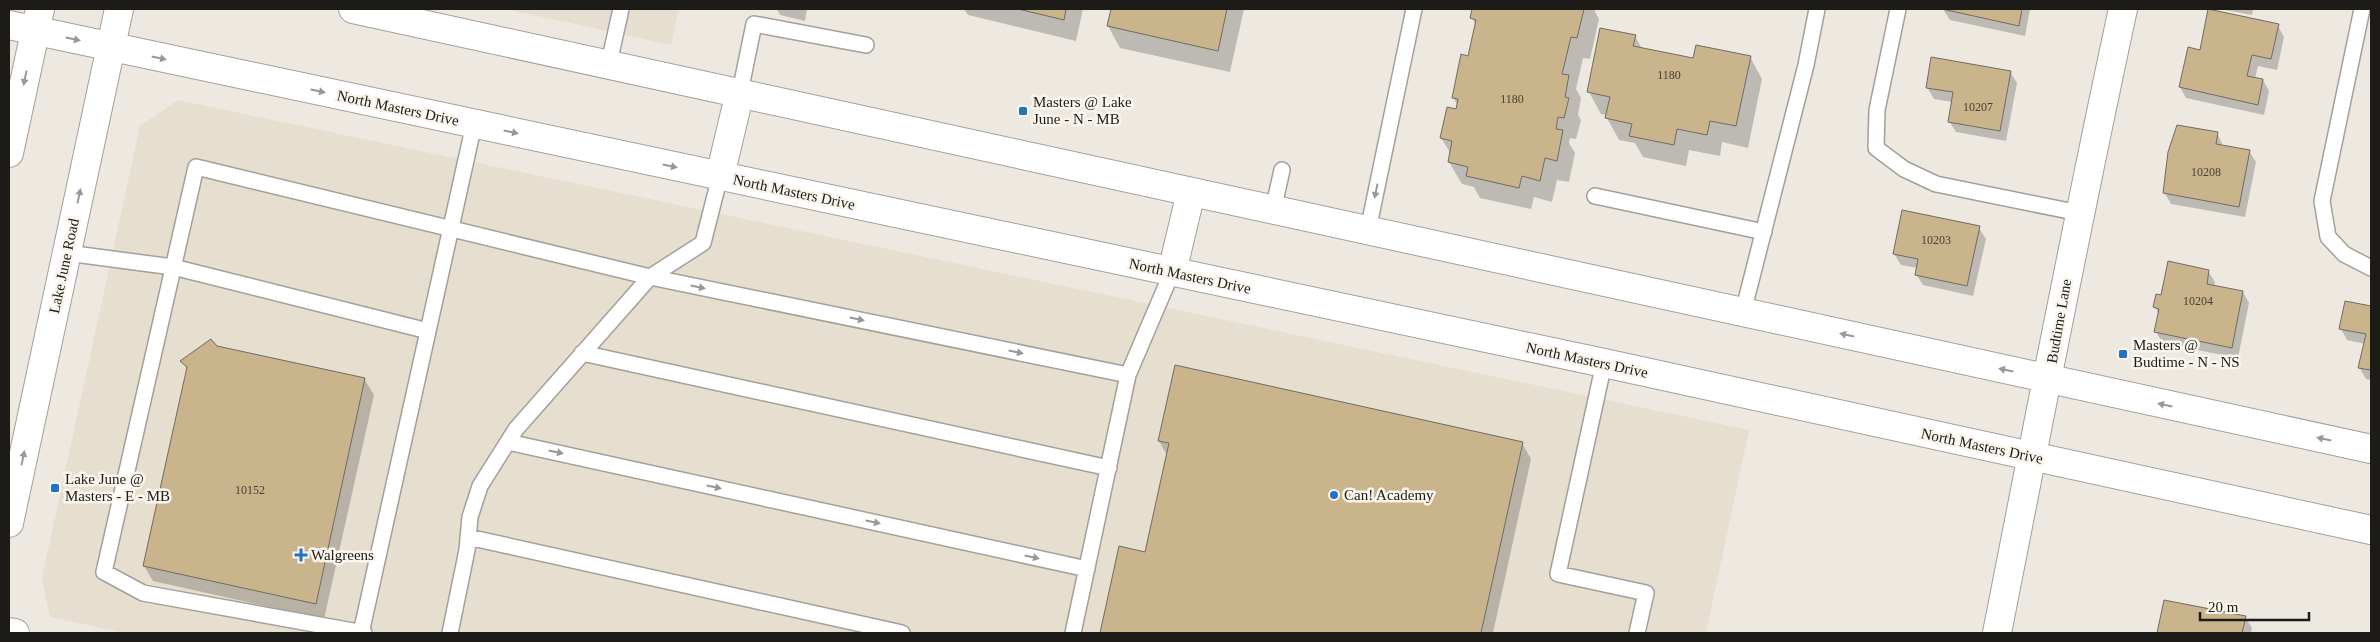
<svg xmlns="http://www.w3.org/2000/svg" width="2380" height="642" font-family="Georgia,serif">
  <rect width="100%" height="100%" fill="#ede9e1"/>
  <path fill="#e6decf" d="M506,9H679L671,45Z
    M178,100L1749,430L1706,633H125L50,617L42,578L140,126Z"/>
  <path fill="#0003" d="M777,9H807L805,21L780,15Z
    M964,9H1083L1076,41L968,15Z
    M1112,9H1244L1230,72L1120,48L1108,26Z
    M1474,9H1595V12L1599,19L1590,59L1583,58L1576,89L1581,98L1578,115L1581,120L1576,139L1570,138L1569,143L1575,153L1569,182L1557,180L1552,202L1534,197L1531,209L1480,198L1474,187L1462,184L1449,162L1451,154L1441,138L1457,110L1458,106L1453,97L1469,57L1476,26L1472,18Z
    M1943,9H2030L2025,36L1950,20Z
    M2220,9H2253L2252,15Z
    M2278,26L2284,37L2277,70L2258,66L2255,78L2263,80L2269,91L2264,115L2186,98L2180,87L2201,51Z
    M1635,36L1642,49L1694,60L1750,57L1762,79L1748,148L1722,142L1720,156L1689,150L1686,166L1643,157L1635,143L1619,140L1607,118V115L1601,114L1589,92Z
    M2010,72L2017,83L2006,141L1956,132L1949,121L1953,102L1934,99L1927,87Z
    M2217,133L2223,146L2249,151L2256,162L2245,217L2171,204L2164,192Z
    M1979,228L1986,239L1973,296L1923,285L1916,274L1918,268L1901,265L1894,254Z
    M2208,271L2215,282L2214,286L2243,292L2249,303L2238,358L2162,343L2156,331L2159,315L2155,307L2162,297Z
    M2346,302L2371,307V380L2366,379L2359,367L2365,344L2347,340L2341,329Z
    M216,347L365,380L374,395L324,619L153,581L144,566L188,371L182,361Z
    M1159,441L1522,443L1531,459L1493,633H1101L1120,548L1146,554L1167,455Z
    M2165,601L2245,617L2252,628L2251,633H2158Z"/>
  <path fill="#cab48c" stroke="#6f6b64" d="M1018,9H1066L1064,20Z
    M1111,9H1227L1218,51L1107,26Z
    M1472,9H1584L1577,38L1571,37L1562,74L1569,75L1565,97L1569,98L1564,118L1558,117L1556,129L1563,130L1557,161L1545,158L1540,181L1522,176L1519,188L1466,176L1468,167L1448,162L1452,141L1440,138L1447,107L1456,109L1458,99L1452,98L1461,54L1468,56L1476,20L1470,18Z
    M1942,9H2022L2019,26Z
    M2208,9L2279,24L2271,59L2252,55L2247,76L2263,79L2258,105L2179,87L2188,47L2200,50Z
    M1600,28L1636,35L1633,46L1693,58L1696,45L1751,56L1736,126L1710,121L1707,135L1677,129L1674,145L1629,136L1632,124L1605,118L1610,97L1587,92Z
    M1931,57L2011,71L2000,131L1948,122L1953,92L1926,88Z
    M2177,125L2218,132L2216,144L2250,150L2239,207L2163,193L2168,152Z
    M1902,210L1980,226L1967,286L1915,275L1918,259L1893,254Z
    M2168,261L2209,270L2207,284L2243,291L2232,348L2154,332L2159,309L2153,307L2156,294L2161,295Z
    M2345,301L2371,306V370L2358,368L2366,334L2339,329Z
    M211,339L217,346L365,378L316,604L143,566L187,367L180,361Z
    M1175,365L1523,442L1481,633H1100L1119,546L1145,552L1169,443L1158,441Z
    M2164,600L2246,616L2242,633H2157Z"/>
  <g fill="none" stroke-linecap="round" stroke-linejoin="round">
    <defs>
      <path id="lane" d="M1898,9L1877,110L1876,148L1904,169L1936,184L2079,213
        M2362,9L2322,201L2328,237L2344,254L2371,268
        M609,63L621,9
        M740,92L754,24L866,45
        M1595,196L1764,232
        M1273,210L1282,170
        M1368,230L1414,9
        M67,253L173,267L428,331
        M1743,312L1806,65L1817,9
        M582,353L1109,468
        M1604,363L1558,574L1646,593L1637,633
        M508,442L1087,569
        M468,537L902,633
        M361,633L474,124
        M364,633L143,593L104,572L196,167L650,277L703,243L720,176
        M450,633L467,550L470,517L480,486L516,429L650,277L1128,375
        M1073,633L1128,375L1172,272"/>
      <path id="street" d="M9,632L15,633
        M1997,633C2038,425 2078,216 2123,9"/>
      <path id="secondary" d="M353,9L2371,449
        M9,25L1604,363L2371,530
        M9,153L40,9
        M720,176L740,92
        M1172,272L1191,192
        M9,523L119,9"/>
    </defs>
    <use href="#lane" stroke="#a49f98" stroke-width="18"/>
    <use href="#street" stroke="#a49f98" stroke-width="30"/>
    <use href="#secondary" stroke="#a49f98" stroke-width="30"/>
    <use href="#lane" stroke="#fff" stroke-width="15"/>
    <use href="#street" stroke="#fff" stroke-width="28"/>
    <use href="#secondary" stroke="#fff" stroke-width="28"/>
  </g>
  <defs><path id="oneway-solid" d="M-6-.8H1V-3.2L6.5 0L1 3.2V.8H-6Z" transform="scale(1.25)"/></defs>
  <g fill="#999897">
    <use href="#oneway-solid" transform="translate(73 39) rotate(12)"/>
    <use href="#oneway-solid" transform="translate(159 58) rotate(12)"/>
    <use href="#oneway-solid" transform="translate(25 78) rotate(102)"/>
    <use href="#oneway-solid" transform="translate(318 91) rotate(12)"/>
    <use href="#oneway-solid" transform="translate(511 132) rotate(12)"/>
    <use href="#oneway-solid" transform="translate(670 166) rotate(12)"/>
    <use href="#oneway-solid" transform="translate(1376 191) rotate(102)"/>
    <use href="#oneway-solid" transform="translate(79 196) rotate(-78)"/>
    <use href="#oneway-solid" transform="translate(698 287) rotate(12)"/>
    <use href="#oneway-solid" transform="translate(857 319) rotate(12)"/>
    <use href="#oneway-solid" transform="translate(1847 335) rotate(-168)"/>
    <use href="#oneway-solid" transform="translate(1016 352) rotate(12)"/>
    <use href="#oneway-solid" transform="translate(2006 370) rotate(-168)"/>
    <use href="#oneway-solid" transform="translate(2165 405) rotate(-168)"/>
    <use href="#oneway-solid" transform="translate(2324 439) rotate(-168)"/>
    <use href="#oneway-solid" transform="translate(556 452) rotate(12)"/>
    <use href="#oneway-solid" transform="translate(23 458) rotate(-78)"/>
    <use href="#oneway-solid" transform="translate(714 487) rotate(12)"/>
    <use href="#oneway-solid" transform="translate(873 522) rotate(12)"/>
    <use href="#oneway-solid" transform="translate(1032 557) rotate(12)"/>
  </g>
  <g fill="#2473c2" stroke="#faf6ee" stroke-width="2">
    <rect x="1018" y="106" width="10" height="10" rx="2.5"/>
    <rect x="2118" y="349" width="10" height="10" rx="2.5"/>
    <rect x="50" y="483" width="10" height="10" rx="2.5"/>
    <circle cx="1334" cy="495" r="5"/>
    <path d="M298.5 547.5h5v5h5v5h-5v5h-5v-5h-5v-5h5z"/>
  </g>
  <g text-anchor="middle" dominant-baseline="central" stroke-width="5" stroke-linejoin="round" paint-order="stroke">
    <g font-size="12" fill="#484135">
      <text x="1669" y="75">1180</text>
      <text x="1512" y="99">1180</text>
      <text x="1978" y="107">10207</text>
      <text x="2206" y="172">10208</text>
      <text x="1936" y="240">10203</text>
      <text x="2198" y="301">10204</text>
      <text x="250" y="490">10152</text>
    </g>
    <g font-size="15" fill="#1c1b18" stroke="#faf6ee" text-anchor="start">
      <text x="1033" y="102">Masters @ Lake<tspan x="1033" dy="17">June - N - MB</tspan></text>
      <text x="2133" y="345">Masters @<tspan x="2133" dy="17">Budtime - N - NS</tspan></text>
      <text x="65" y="479">Lake June @<tspan x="65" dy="17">Masters - E - MB</tspan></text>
      <text x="1344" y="495">Can! Academy</text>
      <text x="311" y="555">Walgreens</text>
    </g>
    <g font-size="15" fill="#1c1b18" stroke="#faf6ee">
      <text transform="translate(398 108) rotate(12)">North Masters Drive</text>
      <text transform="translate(794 192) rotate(12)">North Masters Drive</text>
      <text transform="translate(64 266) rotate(-78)">Lake June Road</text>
      <text transform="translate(1190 276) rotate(12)">North Masters Drive</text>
      <text transform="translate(2059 321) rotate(-80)">Budtime Lane</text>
      <text transform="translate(1587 360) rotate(12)">North Masters Drive</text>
      <text transform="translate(1982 446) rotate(12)">North Masters Drive</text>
    </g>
  </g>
  <rect width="2380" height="642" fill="none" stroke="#1c1b18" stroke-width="20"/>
  <path d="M2200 612v8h109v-8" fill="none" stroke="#1c1b18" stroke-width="2.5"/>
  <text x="2208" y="612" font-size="15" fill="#1c1b18" stroke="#faf6ee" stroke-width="4" paint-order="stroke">20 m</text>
</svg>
